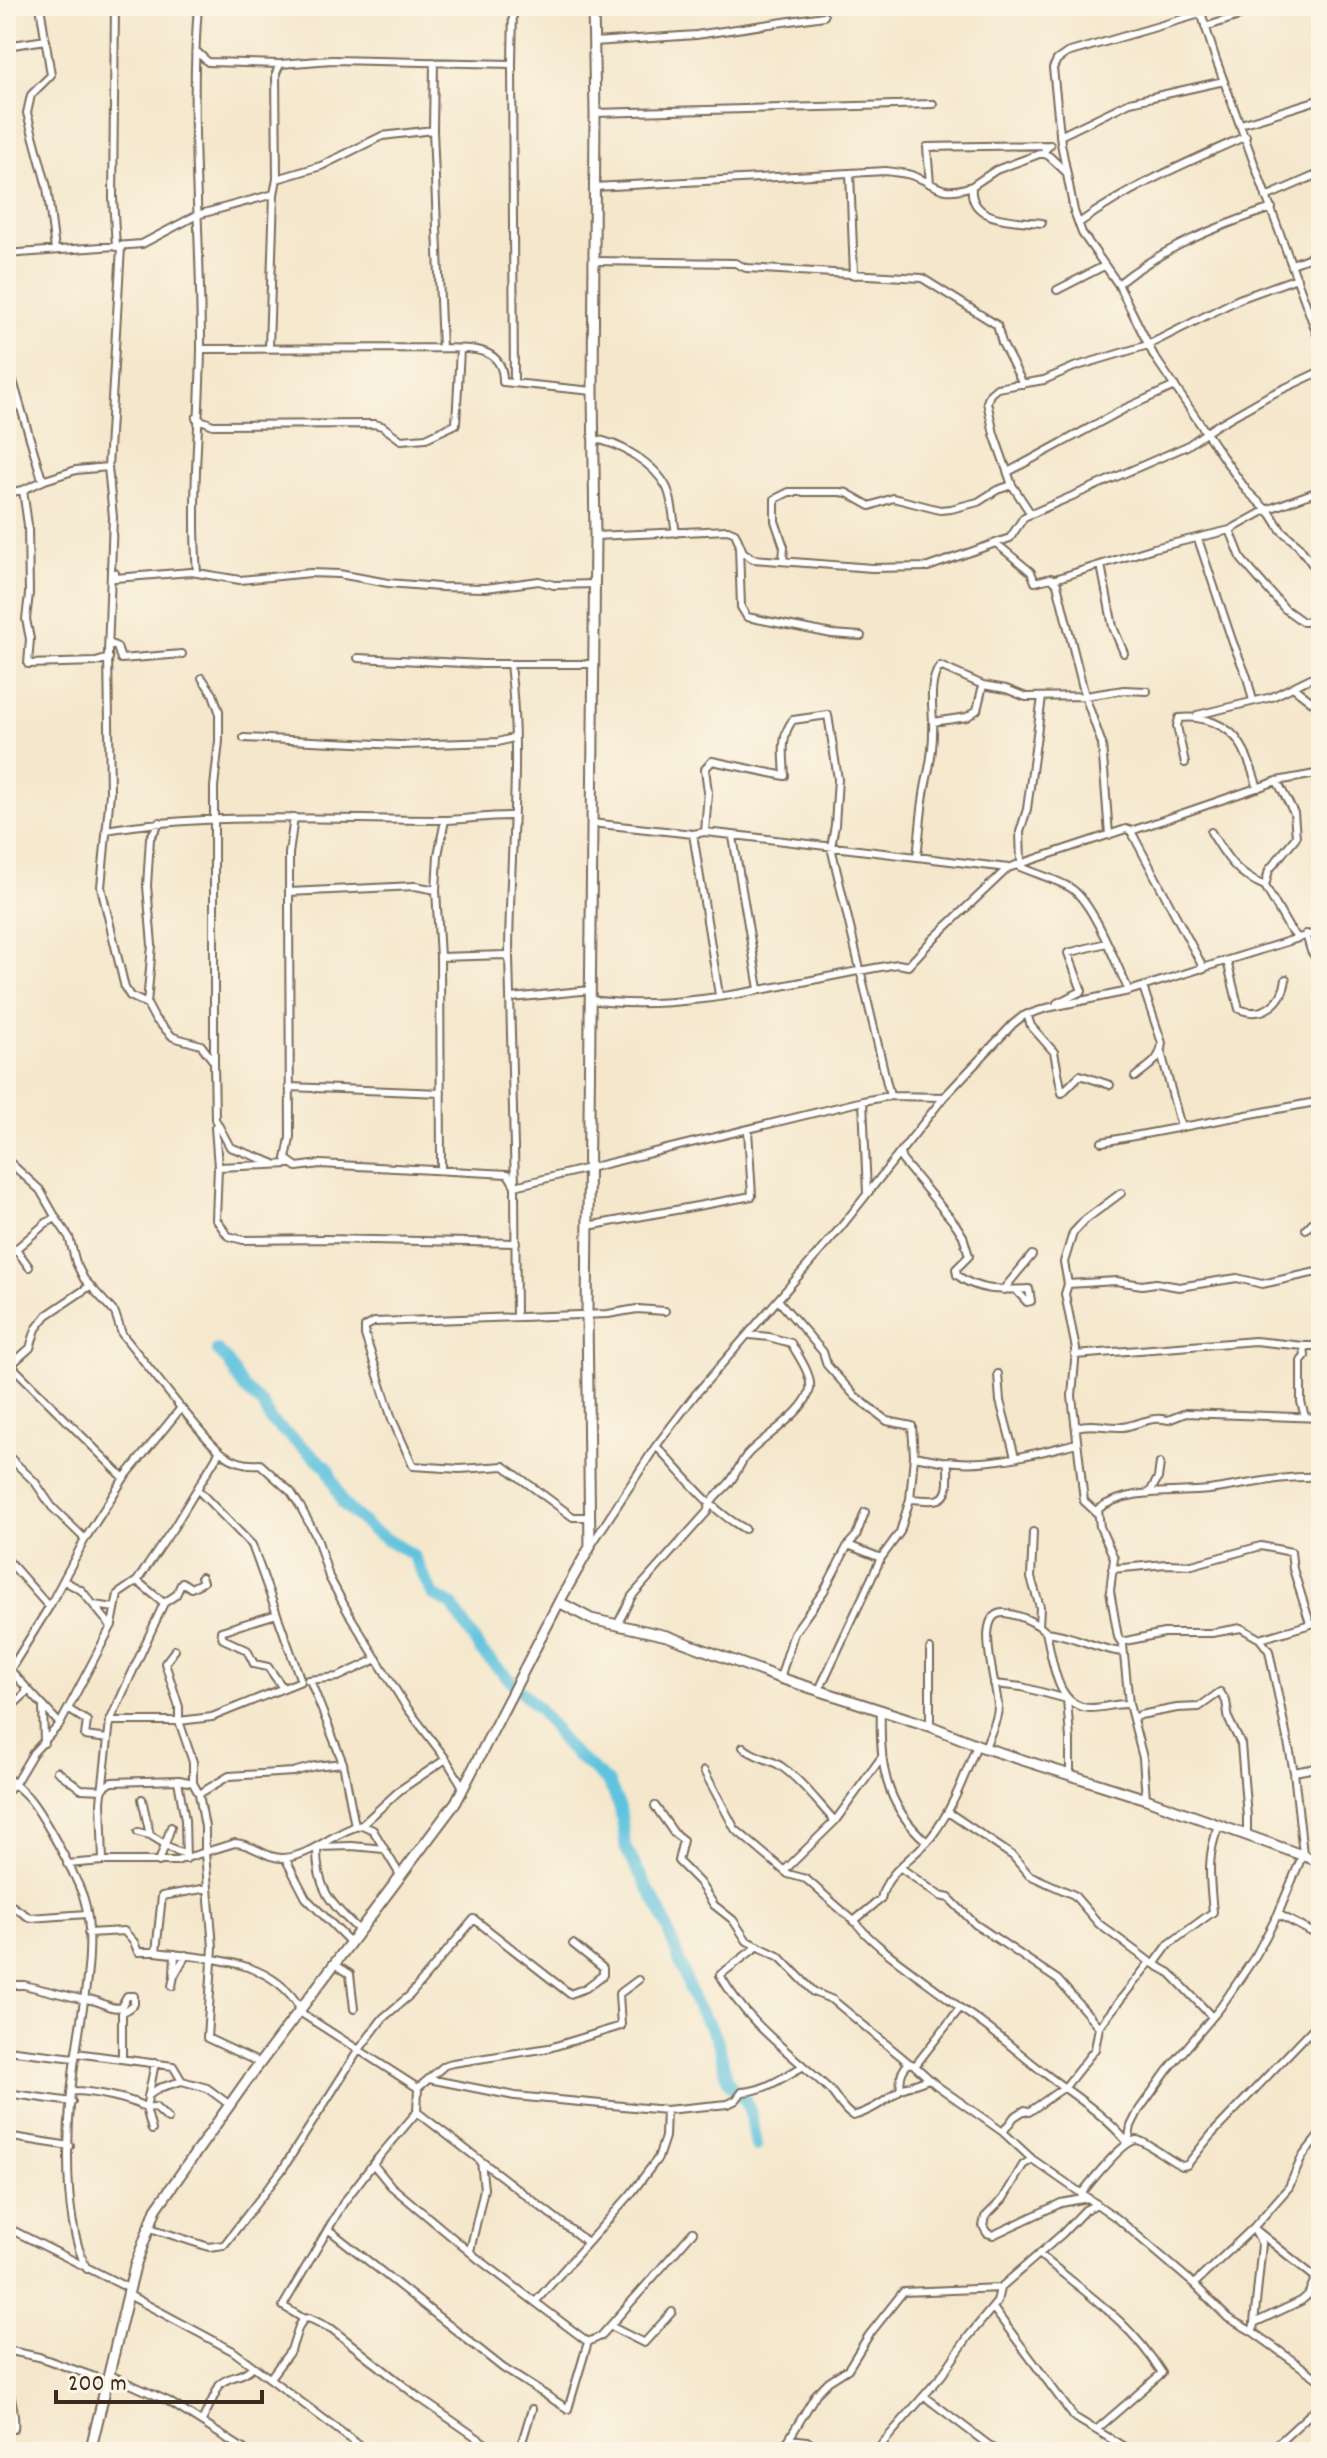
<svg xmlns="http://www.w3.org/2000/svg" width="1327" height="2458" font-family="Dekko,sans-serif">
  <rect width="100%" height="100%" fill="#fcf5e5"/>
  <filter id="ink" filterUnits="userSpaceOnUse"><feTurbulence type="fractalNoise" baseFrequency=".0125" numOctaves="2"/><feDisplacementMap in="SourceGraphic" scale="16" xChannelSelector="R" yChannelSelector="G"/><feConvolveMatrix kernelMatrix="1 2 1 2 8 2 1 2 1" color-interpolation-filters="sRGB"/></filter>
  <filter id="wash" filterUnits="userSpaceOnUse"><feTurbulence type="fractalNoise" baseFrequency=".006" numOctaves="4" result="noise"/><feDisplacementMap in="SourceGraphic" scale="32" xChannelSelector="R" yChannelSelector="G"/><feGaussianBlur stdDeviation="1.8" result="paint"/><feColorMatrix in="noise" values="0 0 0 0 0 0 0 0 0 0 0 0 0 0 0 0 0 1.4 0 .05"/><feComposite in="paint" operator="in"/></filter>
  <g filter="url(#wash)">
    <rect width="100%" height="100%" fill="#f4e7cc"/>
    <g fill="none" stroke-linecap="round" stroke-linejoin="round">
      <path stroke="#60c3de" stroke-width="12" d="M217,1350L226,1359L243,1387L263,1405L271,1421L327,1467L343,1504L373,1531L413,1555L433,1595L452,1605L481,1651L539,1709L567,1747L609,1783L620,1808L626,1849L661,1912L695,2003L717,2038L727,2078L732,2088L744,2098L750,2110L756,2146"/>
    </g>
  </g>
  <g filter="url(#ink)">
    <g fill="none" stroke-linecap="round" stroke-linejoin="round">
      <defs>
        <path id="street" d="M40,6L51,75L31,95L27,113L47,187L55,250
          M115,6L113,198L116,247
          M1199,6L1215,57L1321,345
          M1200,14L1067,53L1057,60L1053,68L1061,143L1074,211L1082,233L1118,284L1154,356L1222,456L1247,491L1271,514L1281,530L1297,544L1312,564L1321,570
          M1205,27L1270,6
          M594,42L696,35L824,16
          M6,46L46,40
          M196,51L208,62L280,64
          M434,62L433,130L442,348C468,349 504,345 503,382L593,391
          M512,64L514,383
          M595,113L933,104
          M1241,124L1321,99
          M1060,136L1130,102L1224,81
          M1042,153L1049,156L1066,172
          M850,173L854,275
          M277,179L321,166L382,136L433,130
          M930,184L927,147L1050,145
          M972,186L996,170L1042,153L1050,145
          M594,187L886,171C894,172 904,173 911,175C940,185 939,197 972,186C968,223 1016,220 1042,223
          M1266,197L1321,173
          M1079,223C1131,186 1188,162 1246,136
          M121,247L108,467L113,517L108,653L110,793L101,887L125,988L130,996L147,1004L155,1019L173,1037L201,1045L214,1062L215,1119L230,1147L273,1163
          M6,254L142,244L197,215L274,194L277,179L276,73L280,64L332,60L512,64L513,6
          M594,261L735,263L746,268L922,278L997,325L1002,343L1023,384
          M1292,264L1321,253
          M1118,284C1162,248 1218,226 1272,208
          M1057,290L1104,266
          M269,348L274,194
          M201,349L442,348
          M6,357L41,476L45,480L76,470L108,467
          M196,418L213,425L374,424L382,426L401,440L426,438L456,424L460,349
          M593,439C619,442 655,464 667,488C673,501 673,519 676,533
          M1008,472L1126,408L1175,386
          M1012,485L994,434L987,402L990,394L997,388L1044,380L1074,367L1148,345L1239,299L1297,278
          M23,490L28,525L29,594L26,619L30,639L28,664L96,662L109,658
          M6,493L23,490L45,480
          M1230,530L1266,510L1321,490
          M595,536L728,530L735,533L743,552L753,559L872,568L928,567L1010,538L1024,517L1031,514L1187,446L1214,427L1268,396L1321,371
          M1198,539L1233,643L1247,677L1253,701
          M997,544L1031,572L1035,582L1051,578L1057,584L1085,696L1102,744L1109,835
          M739,547L741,607L747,617L832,634L861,636
          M783,561L784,547L775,521V499L789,492H840L847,493L870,506L893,498L940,510L951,509L978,502L997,490L1012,485L1031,514
          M1101,565L1113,627L1124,653
          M115,573V578L191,572L240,580L310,573L339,574L388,583L439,587L486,588L539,581L554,585L595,584
          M197,573C191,498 200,423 201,348C201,234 189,120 198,6
          M1055,579L1154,548L1230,530L1242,560L1285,609L1303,622L1321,621
          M109,643L117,647L121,659L182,654
          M358,658L483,664H593
          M202,678L213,694L219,711V741L214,787V1062
          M1294,688L1316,705L1321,718
          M1197,715L1272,697L1321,673
          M933,722L967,717L977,710L983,685
          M244,738L400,745L498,742L513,738
          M1185,763L1177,726L1179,718C1201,715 1229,724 1241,745C1249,758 1253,774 1258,788
          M294,817L289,854V892L415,886L436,890L440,957L441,1169
          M591,823L693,834L705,832L751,837L1008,868
          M106,830C217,812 328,820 441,820C465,820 489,815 514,816
          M1131,831L1277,781L1321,773
          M705,832L708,792L705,769L712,761L785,776C784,758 780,735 793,720L828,715L838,779L835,825L831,847L890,1096
          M1211,832C1226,857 1237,875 1265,886L1269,870L1296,837L1294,813L1277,781
          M693,834L719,995
          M733,837L759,989
          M917,857C920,833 921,807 926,783C931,762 934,742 933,721C932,704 929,680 940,666L983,685L1006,689L1026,697L1085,696L1124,690L1147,691
          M1021,863L1020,832L1027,809L1042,697
          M1016,865C1033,873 1053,878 1069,887C1093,900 1116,965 1129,991
          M1265,886L1289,928L1297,937
          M436,890L438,855L445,820
          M289,892L290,1138L286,1159L297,1167L320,1164L508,1174L515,1186L516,1317
          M1306,934L1311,951L1321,966
          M440,957L505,955L509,957L515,1186L863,1101L890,1096L944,1097
          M509,957C509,860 522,761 510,664
          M1227,961L1239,1009C1263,1019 1283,1003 1286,979
          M512,998L591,990
          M591,1000C686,1014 802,979 898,964L908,966L932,940L1008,868L1126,829L1131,831L1204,969
          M1057,1003L1082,991L1068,953L1106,943
          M147,1004L152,945L147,886L150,838L160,822
          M1027,1014L1031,1026L1054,1052L1062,1093L1080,1075L1110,1085
          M1161,1052L1181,1127
          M1135,1077C1149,1065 1160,1062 1162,1043L1143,987
          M289,1087L441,1093
          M863,1101L867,1193
          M215,1127L218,1167
          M1102,1142L1321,1101
          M900,1154L902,1160L956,1225L963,1236L969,1256L956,1269L957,1275C978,1292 1002,1290 1029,1289L1031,1301L1027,1302L1016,1290
          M6,1159L40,1190L56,1218
          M290,1164L218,1167L216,1219L228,1236L243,1240L325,1239L516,1243
          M588,1226L752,1196L748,1130
          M1306,1229L1321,1214
          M16,1249L46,1223L56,1218L69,1237L76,1263L84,1279L115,1313L122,1334L181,1408L124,1478L85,1539L49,1607L10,1670L60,1724L112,1625L118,1594L137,1581L174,1527L220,1451
          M6,1258L16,1249L29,1267
          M1068,1284L1116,1281L1142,1285L1156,1283L1179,1287L1237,1278L1262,1284L1321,1271
          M1003,1290L1032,1255
          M778,1300L823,1352L827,1365L855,1396L887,1421L912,1426L914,1456L910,1499
          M1075,1355L1255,1341L1304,1346
          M6,1360L124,1478
          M12,1364L30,1348L36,1329L47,1315L90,1286
          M998,1374L1000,1401L1015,1457
          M181,1408C205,1434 222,1468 260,1464L291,1492L300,1506L317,1538L329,1577L349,1614L405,1705L446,1759L463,1787
          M1305,1417L1301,1402V1361L1305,1356L1304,1346H1321
          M1076,1427C1093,1422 1106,1428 1123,1427C1138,1425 1153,1415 1168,1420L1186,1413L1321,1418
          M656,1446C685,1475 708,1509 745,1529
          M6,1454L35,1482L52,1507L85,1539
          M947,1461C990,1467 1036,1453 1077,1443
          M197,1489L252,1545L301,1681L212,1717L179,1721L193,1762V1783L199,1794L205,1827V1853L213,1947L207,2038L260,2063
          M1150,1492L1158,1478L1160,1463
          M1097,1513L1084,1501L1072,1396L1076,1349L1065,1294L1068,1284L1064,1262L1073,1233L1085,1220L1121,1193
          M588,1517H573L504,1466L460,1469L413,1466L392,1419L365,1335V1327L374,1322L608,1314L637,1309L665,1311
          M1033,1532L1031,1578L1040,1607L1039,1626L1046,1632C1053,1659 1055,1708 1091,1708C1104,1708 1116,1703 1129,1704
          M592,1544L656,1446L695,1395L841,1227L944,1097L1013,1024L1023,1016L1047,1008L1129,991L1321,931
          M848,1545L881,1558
          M6,1558L49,1607
          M1112,1569L1166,1564L1192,1565L1261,1546L1291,1552L1293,1569L1310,1623
          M64,1581L81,1590L111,1626
          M137,1581L164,1603L110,1721H179V1707L165,1663L175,1650
          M164,1603L176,1595L182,1582L191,1588L203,1582L201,1577
          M94,1605L115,1608
          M277,1614L221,1631L223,1639L247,1650L254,1664L268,1667L283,1688
          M617,1625L632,1596L707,1512C711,1498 721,1493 730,1482C736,1474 740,1464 746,1456C761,1438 806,1413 810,1389C812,1374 798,1356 791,1343L769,1337L750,1335
          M1046,1632C1072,1634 1097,1650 1123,1652
          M1260,1639L1321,1621
          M1121,1642L1164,1633H1212L1241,1628L1260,1639L1269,1651L1294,1772L1303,1854L1278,1914L1256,1955L1220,2008L1167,2071L1139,2110L1131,2126L1128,2143
          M930,1649V1726
          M6,1666L10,1670L7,1700L13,1705L26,1693V1688
          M780,1678L794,1633L824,1591L848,1545L856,1536L865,1512
          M308,1680L338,1677L377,1659
          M310,1680L343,1763L355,1826
          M994,1684L1022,1687L1067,1699L1070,1739V1774
          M819,1690L881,1558L900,1532L910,1499C928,1499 947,1507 948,1483C948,1475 949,1469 947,1462L914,1456
          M43,1706L44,1743
          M68,1709L87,1721L85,1736L108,1739
          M881,1709C879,1762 884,1805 927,1842
          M1133,1718L1140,1715L1177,1708L1199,1707L1220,1692L1226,1701L1229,1720L1241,1744L1247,1817V1836
          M977,1745C964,1777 953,1808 932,1836C916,1857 886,1871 881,1899L855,1920C868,1945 936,1986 960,2008L915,2066L936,2085L1003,2132L1032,2159L1118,2219L1194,2284L1228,2318L1253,2332L1321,2381
          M743,1747C754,1758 770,1758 782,1767C802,1781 818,1803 835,1821
          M985,1748C989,1735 998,1721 998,1707C998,1686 969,1603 1010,1614C1020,1616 1030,1620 1039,1626
          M57,1771L81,1789L103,1790
          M704,1771L735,1829L788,1874L806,1879L855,1922
          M1294,1772L1321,1767
          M6,1776C14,1785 25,1792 32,1802C46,1821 77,1877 84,1899C96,1938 85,1994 79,2033C68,2096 58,2212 87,2269
          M178,1781L185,1820L186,1859
          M103,1788L112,1782L179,1780L193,1783
          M6,1793L14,1785L33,1753L60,1724
          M199,1794L229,1776L293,1772L315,1766L343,1763
          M142,1799L150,1835L176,1851L186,1854
          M1146,1799L1143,1758L1129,1704L1123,1645L1118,1637L1110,1591L1114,1558L1100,1527L1098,1509C1130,1487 1174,1494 1209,1490C1246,1485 1283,1475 1321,1477
          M655,1806L674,1833L683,1840L678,1861L699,1882L714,1905L733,1920L747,1941L780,1957L814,1992L833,2000L909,2063
          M948,1812L1013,1856L1029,1875L1074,1895L1099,1924L1150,1962
          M362,1825L400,1790L446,1759
          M138,1832L150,1835
          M285,1858L306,1898L350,1942
          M103,1861L101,1802L110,1721
          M159,1862L171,1827
          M67,1864L103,1861H176L235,1843C254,1844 266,1859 284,1858C314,1855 334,1831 362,1825L373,1830L400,1875
          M901,1868L940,1896L949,1898L975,1924L1058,1980L1099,2027
          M784,1871L835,1821L881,1758
          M208,1888L162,1896L156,1952C209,1959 271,1958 300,2008
          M6,1902L30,1918L87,1914
          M1278,1914L1321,1937
          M359,1930C330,1904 316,1887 317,1847L352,1846L384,1849
          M88,1933L124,1931L134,1942L138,1952H156
          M758,1946L720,1975C747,2023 788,2051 828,2088C837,2096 841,2109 853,2116C871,2111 886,2101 901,2089C899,2078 901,2070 909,2063L912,2064
          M1155,1963L1169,1944L1213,1912C1210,1881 1206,1855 1219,1826
          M334,1964L350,1974L354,2009
          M174,1976L175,1954
          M6,1985H24L85,2000C98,1997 108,2011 121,2007L127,1996H134V2004L122,2013V2059
          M172,1986L174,1976L186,1955
          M960,2008C990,2027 1015,2050 1043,2072C1072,2094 1104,2114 1128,2143
          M298,2011L418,2088L445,2065L453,2063L549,2048L621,2026L619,1994L638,1980
          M6,2050L75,2058
          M76,2053L173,2066L182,2081L207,2088L230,2105
          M429,2079L515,2096L666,2110L728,2104L736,2100L742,2092C765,2091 783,2077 802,2067
          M418,2088L417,2112L373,2164L391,2186L477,2258L588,2342L601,2336L693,2232
          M901,2089L929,2079
          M73,2091C91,2091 131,2098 146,2108L155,2063
          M6,2093L72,2102
          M148,2096L159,2088L182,2081
          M417,2112L587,2242
          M152,2130L146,2108L155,2107L168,2119
          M1003,2132L1014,2117L1025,2110L1029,2112L1066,2086L1095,2049L1099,2027L1150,1962L1170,1973L1212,2017
          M6,2136L70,2146
          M1032,2159L1023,2165L1003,2199L985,2217L983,2226L987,2233L993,2235L1061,2203L1088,2198
          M1081,2194C1091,2182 1123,2140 1137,2140C1146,2141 1170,2161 1182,2166L1187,2165L1211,2135L1321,2020
          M6,2227L128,2288
          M147,2227L209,2247L224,2245L282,2170L358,2051L383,2018L410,1995L474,1919L570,1994L586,1988L603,1975V1968L573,1944
          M1253,2228L1262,2244L1254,2323
          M328,2229L503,2368L568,2409L588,2342
          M1256,2230L1321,2282
          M470,2251L484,2189L481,2161
          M1039,2254C1087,2295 1127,2318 1162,2373L1096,2430
          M1194,2284L1253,2228L1289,2187L1302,2157L1321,2133
          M127,2294L233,2351L368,2452
          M536,2301L630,2195L658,2158L665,2137L666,2110
          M993,2308L1074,2417L1133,2452
          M304,2319L283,2306L344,2202L373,2164
          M610,2326L644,2343L672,2312
          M1253,2332L1254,2323L1301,2301L1308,2295L1321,2265
          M6,2350L39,2357L106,2381
          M108,2374L168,2401L248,2452
          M6,2375C9,2393 16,2411 14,2429
          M270,2378L291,2350L299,2326L304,2319L309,2318L332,2329L418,2397L489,2446L502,2452
          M924,2396L998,2452
          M202,2421L220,2384C230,2375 243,2378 253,2366
          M789,2439L816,2394L829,2381L848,2369L869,2335L903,2292L1000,2288
          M1280,2441L1292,2452
          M519,2452L532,2409
          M779,2452L789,2439L807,2441L823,2452
          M875,2452L942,2375L968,2337L997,2302L1000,2288L1062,2234L1085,2210L1097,2204
          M1269,2452L1321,2404"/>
        <path id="secondary" d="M559,1602L591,1619L667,1636L780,1678L930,1726L985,1748L1146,1799L1321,1862
          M90,2452L135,2266L156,2209L248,2079L456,1802L559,1602L590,1547L587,1314L595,536L593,391L595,113L593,6"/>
      </defs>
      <use href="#street" stroke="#7c6c5b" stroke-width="10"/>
      <use href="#secondary" stroke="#7c6c5b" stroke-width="13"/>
      <use href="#street" stroke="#fff" stroke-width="6"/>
      <use href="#secondary" stroke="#fff" stroke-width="9"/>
    </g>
  </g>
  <rect width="1327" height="2458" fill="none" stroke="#fcf5e5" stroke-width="32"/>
  <path d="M56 2390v12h206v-12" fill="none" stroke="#3b2a1e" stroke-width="4"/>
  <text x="68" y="2390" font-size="24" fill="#3b2a1e" stroke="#fcf5e5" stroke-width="6" paint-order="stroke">200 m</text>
</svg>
